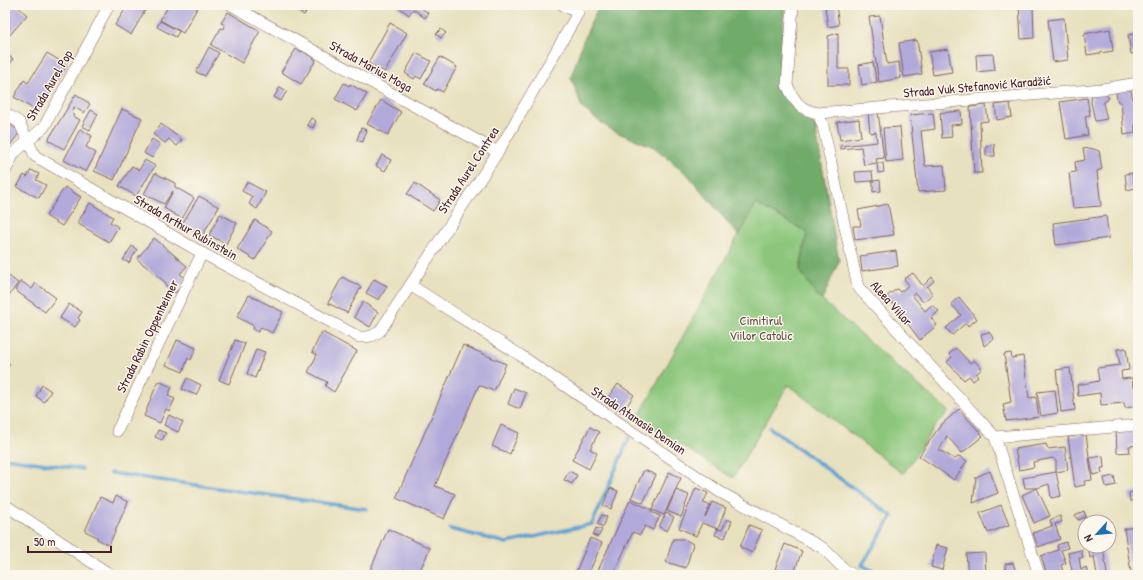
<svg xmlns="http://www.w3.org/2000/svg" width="1143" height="580" font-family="'Patrick Hand',sans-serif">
  <rect width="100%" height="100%" fill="#fbf7ec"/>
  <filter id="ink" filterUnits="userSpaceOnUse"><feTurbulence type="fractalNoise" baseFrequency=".025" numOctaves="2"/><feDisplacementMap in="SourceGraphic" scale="8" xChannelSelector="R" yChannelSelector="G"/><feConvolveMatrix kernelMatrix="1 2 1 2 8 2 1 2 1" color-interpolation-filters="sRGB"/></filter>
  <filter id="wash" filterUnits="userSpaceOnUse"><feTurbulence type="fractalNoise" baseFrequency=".012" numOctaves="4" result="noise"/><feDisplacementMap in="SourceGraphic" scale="16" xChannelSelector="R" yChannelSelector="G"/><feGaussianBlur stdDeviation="0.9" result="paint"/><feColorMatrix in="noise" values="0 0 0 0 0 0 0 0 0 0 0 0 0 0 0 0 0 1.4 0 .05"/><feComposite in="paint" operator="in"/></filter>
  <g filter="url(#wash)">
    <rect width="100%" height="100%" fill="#e8e1bf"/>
    <path fill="#8cc67b" stroke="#6b7253" d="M756,203L807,232L800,270L817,296L949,412L936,425L903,474L788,385L733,478L638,418Z"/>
    <path fill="#71ab6b" stroke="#5e654b" d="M599,5H785L779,69V85L786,100L801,117L815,125L839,261L822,300L817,296L800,270L807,232L756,204L739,236L688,175L654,147L611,130L582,108L571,77L583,41Z"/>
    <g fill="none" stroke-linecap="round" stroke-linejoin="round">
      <path stroke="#5ea1d2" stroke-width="3.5" d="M770,428L892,516L862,565L881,575
        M5,458L82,469
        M110,473L367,509
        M450,529L507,543L592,524L629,438"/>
    </g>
    <g id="blocks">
      <path fill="#b1a9da" d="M5,5H16L27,15L10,35L5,31Z
        M128,5H148L131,35L115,25Z
        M169,5H199L183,33L160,20Z
        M285,5H310L304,15Z
        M399,5H417L428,13L425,18L413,9L409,15L398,7Z
        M1019,5H1033L1034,38L1021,39Z
        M836,6L839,25L828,27L825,8Z
        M228,12L260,31L242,63L211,45L221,28L224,29L225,25L221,23Z
        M880,16L887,64L899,62L901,78L879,82L869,17Z
        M1064,18L1068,60L1053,62L1048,20Z
        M160,21L179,31L176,37L157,27Z
        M390,23L407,33L385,72L368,63Z
        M441,29L446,33L441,38L436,34Z
        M1110,29L1113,51L1087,55L1084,34Z
        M838,33V69H849V85H828V36Z
        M1138,33V53L1131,54L1128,35Z
        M917,40L922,74L904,77L899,43Z
        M209,47L219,53L205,76L196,72Z
        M296,49L302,52L303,51L316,60L301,84L281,72Z
        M948,49L952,72L933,75L929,52Z
        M5,53L13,59L5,70Z
        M47,53L67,65L38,112L14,97L24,80L28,83Z
        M416,53L431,61L421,79L416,76L414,79L405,73Z
        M993,54L995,70L977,72L976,55Z
        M440,57L457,67L443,92L437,89L436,91L424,84Z
        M873,62L877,82L862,85L859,65Z
        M344,83L349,86L350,84L367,94L357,111L335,99Z
        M1130,86L1133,100L1138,99V124L1135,125V133L1124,135L1121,102H1118L1115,89Z
        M280,87L287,91L281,101L274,97Z
        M1103,90L1109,98L1103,103L1107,119L1095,121L1091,102L1092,92Z
        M76,94L90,104L84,113L74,107L73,116L80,120L64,149L48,140Z
        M1087,98L1090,115L1085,116L1088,135L1066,139L1060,102Z
        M381,100L401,112L388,135L367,124Z
        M1010,103L1012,117L997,120L995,105Z
        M986,105L988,121L980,122L982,173H974L970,107Z
        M122,109L142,118L114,180L94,171Z
        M91,110L98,114L90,130L82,126Z
        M961,111L962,124L951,125L952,137L942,138L940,113Z
        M878,112L884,158L876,159L877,163L864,165L861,147L840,149V146L877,142L876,132L870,133L868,113Z
        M933,113L935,129L921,131L925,166L944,165L946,190L918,192L910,115Z
        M311,118L316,121L313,128L307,125Z
        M859,119L861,137L840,140L837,122Z
        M5,121L20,132L5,152Z
        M161,124L182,140L177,146L169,139L165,143L153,134Z
        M900,127L903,160L886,162L883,128Z
        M361,128L367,130L363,142L357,140Z
        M80,129L92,136L86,147L96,153L86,172L64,160Z
        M152,139L160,144L152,158L144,153Z
        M994,144L995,156H986V147Z
        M1090,148L1099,151L1102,169L1097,171L1101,206L1073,208L1069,173L1076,172L1075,162L1085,160L1083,149Z
        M382,155L391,160L385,171L376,166Z
        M145,160L155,166L136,196L119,186L132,166L139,170Z
        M877,163H883L884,172L878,173Z
        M31,170L39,174L36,180L46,185L39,198L17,187L24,175L27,177Z
        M872,171L873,181L880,180L881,191L873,192V181L856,182L855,172Z
        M155,173L175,183V187L194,198L182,219L164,208L173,191L164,204L144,194Z
        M1132,173L1135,188L1127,190L1125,174Z
        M247,182L266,192L257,209L249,204L253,197L242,191Z
        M415,183L440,200L433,211L407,194Z
        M65,187L81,197L62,226L46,216Z
        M199,196L219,207L202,236L182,224Z
        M90,203L113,217L110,222L118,227L109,242L77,223Z
        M888,204L894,235L855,240L853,226H861L858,210Z
        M220,214L237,223L226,244L209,235Z
        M1106,216L1109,238L1056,245L1053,223Z
        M255,220L272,231L255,260L237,249Z
        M154,238L187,266L180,274L187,279L175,293L165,285L166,283L137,259Z
        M132,246L137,250L129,263L123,260Z
        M896,251L898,266L862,271L860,256Z
        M5,273L18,283L5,301Z
        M913,273L923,286L932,277L934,281L927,287L933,294L923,302L915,293L912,295L925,311L932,305L939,311L931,318L937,325L920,340L887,296L897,289L900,292L909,285L904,279Z
        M342,277L361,287L347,313L328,303Z
        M374,279L387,286L379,300L366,293Z
        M21,281L32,289L36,283L56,298L45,312L15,290Z
        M249,295L283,312L272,333L261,327L258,332L253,329L254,326L237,317Z
        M959,297L977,319L968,326L966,323L952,335L946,328L961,315L951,304Z
        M363,302L378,312L370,327L354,317Z
        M69,304L82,312L78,318L80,320L75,327L60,318Z
        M322,332L357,351L334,392L325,386L327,382L308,372L317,355L312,352Z
        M989,332L994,339L984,346L981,334Z
        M177,340L196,348L191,360L188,358L183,372L166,365Z
        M235,340L245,344L229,384L219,380Z
        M463,345L506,364L494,391L479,385L435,486L455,494L444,519L396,498Z
        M956,348L970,363L974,360L982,369L976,374L978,377L973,381L969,376L964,380L947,362L952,357L949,354Z
        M1126,348L1129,370L1121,371L1122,379L1132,378L1133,387L1138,386V406L1125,408L1124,403L1101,405L1100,393L1078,396L1077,385L1099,381L1097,368L1120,365L1117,349Z
        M256,349L265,352L255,378L247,374Z
        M1011,353L1012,358L1023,356L1029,398L1036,397L1039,417L1006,421L1003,404L1011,402L1004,354Z
        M5,361L10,364L5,371Z
        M1135,365H1138V378H1137Z
        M1070,368L1075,410L1061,412L1056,370Z
        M187,378L201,385L196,395L182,389Z
        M158,381L172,387L168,396L175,399L169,411L166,409L160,423L144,416Z
        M618,384L634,395L622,413L606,401Z
        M42,385L51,391L44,402L36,396Z
        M514,388L526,393L520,409L508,404Z
        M1055,390L1058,413L1041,416L1037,392Z
        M959,409L983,436L962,453L947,436L939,450L955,459L959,456L967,461L954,480L919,456L940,426Z
        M169,415L183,422L178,432L164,425Z
        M501,425L519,433L510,454L492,446Z
        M590,427L599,432L590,449L597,453L589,469L572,460Z
        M1138,429V445L1129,446L1130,452L1117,453L1116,431Z
        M158,430L166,433L162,440L155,437Z
        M1086,434L1092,480L1084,481L1085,485L1075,487L1068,437Z
        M1046,444L1048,449L1065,447L1068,470L1056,472V461L1053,458L1033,462L1034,467L1019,470L1015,449Z
        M1103,456L1104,468H1101L1102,473L1093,475L1090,458Z
        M644,470L656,475L643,503L631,498Z
        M569,471L577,475L572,484L564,480Z
        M990,471L998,493L973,503L976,477Z
        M669,472L681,478L664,515L652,510Z
        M1056,472L1061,496L1051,498L1049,484L1037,488L1050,516L1034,523L1022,495L1037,488H1025L1023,478Z
        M1114,476L1116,485L1106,487L1104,478Z
        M610,488L618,491L611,509L603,506Z
        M696,488L708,493L703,503L710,505L705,517L712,502L726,508L718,529L702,523L696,536L679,528Z
        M676,490L689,495L681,517L667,511Z
        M1138,491V500L1130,501L1129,493Z
        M116,496L128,502L109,545L97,539V537L85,531L100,497L113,503Z
        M630,500L652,510L651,512L660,516L653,530L645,526L640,535L633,532L613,575H596Z
        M1001,505L1009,525L988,533L980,513Z
        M1084,511L1086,517L1078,520L1075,515Z
        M666,513L674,517L667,531L659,527Z
        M602,515L607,517L603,527L597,524Z
        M1060,516L1062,522L1055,524L1060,539L1038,547L1033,533L1052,526L1050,520Z
        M727,519L732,521L725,538L715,535L718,529L722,530Z
        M749,525L762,530L752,553L740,547Z
        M1134,527L1136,541H1138V571L1131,572L1124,529Z
        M596,528L602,530L598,537L593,535Z
        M388,529L430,548L418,575L404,569L401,575H368Z
        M590,538L602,543L588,575H577L575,574Z
        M673,539H684L693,544L686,568L666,562Z
        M1066,542L1068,548L1061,550L1066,563L1061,565L1064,575H1047L1041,556L1058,550L1057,545Z
        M785,544L802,551L793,575L775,569Z
        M936,545L948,548L942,570L931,567Z
        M1088,546H1103L1107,575H1097L1094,556L1090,558Z
        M1081,550L1083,558H1079L1081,570L1086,567L1088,575H1073L1068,553Z
        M985,553L986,575H968L966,554Z
        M1013,563L1017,575H1006L1005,564Z"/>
    </g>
  </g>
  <g filter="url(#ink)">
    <use href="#blocks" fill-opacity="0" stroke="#81635f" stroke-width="1"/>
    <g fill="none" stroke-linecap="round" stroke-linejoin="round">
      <defs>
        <path id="minor" d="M231,5L498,152
          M793,5L787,85C794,101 800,110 818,113L823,126L858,287L995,437L1039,575
          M5,113L19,122L35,156L202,253L359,337C368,337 373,337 380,331L498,152L578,13L563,5
          M818,113L1102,89L1138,83
          M5,172L14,153L44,127L109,5
          M410,285L520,355L720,492L823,548L846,571L854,575
          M117,431L202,253
          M995,437L1138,425
          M5,505L111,575"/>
      </defs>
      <use href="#minor" stroke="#81635f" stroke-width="12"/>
      <use href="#minor" stroke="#fff" stroke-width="11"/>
    </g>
  </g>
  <g text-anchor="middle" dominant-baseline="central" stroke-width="3" stroke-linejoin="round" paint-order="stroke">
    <g font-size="13" fill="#4a1f2b" stroke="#fbf7ec">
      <text transform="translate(371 66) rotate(29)">Strada Marius Moga</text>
      <text transform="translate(49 85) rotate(-60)">Strada Aurel Pop</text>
      <text transform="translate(977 86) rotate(-5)">Strada Vuk Stefanović Karadžić</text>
      <text transform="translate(468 170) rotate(-57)">Strada Aurel Contrea</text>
      <text transform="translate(186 227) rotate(30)">Strada Arthur Rubinstein</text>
      <text transform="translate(892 303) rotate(48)">Aleea Viilor</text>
      <text transform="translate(147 336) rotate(-64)">Strada Rabin Oppenheimer</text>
      <text transform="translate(639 420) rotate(34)">Strada Atanasie Demian</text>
    </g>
    <g font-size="13" fill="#5e5143" stroke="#fbf7ec">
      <text x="761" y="320">Cimitirul<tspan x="761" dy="15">Viilor Catolic</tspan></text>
    </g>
  </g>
  <rect width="1143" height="580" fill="none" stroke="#fbf7ec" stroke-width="20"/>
  <g transform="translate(1097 534) rotate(243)"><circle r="19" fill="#fbf7ec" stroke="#b4a19f"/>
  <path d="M0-3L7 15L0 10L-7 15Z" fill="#1f6fb2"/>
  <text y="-6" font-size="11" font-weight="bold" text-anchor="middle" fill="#4a1f2b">N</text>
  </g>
  <path d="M28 546v6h83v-6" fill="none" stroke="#4a1f2b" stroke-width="2"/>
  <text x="34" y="546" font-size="12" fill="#4a1f2b" stroke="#fbf7ec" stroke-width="3" paint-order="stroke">50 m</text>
</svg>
